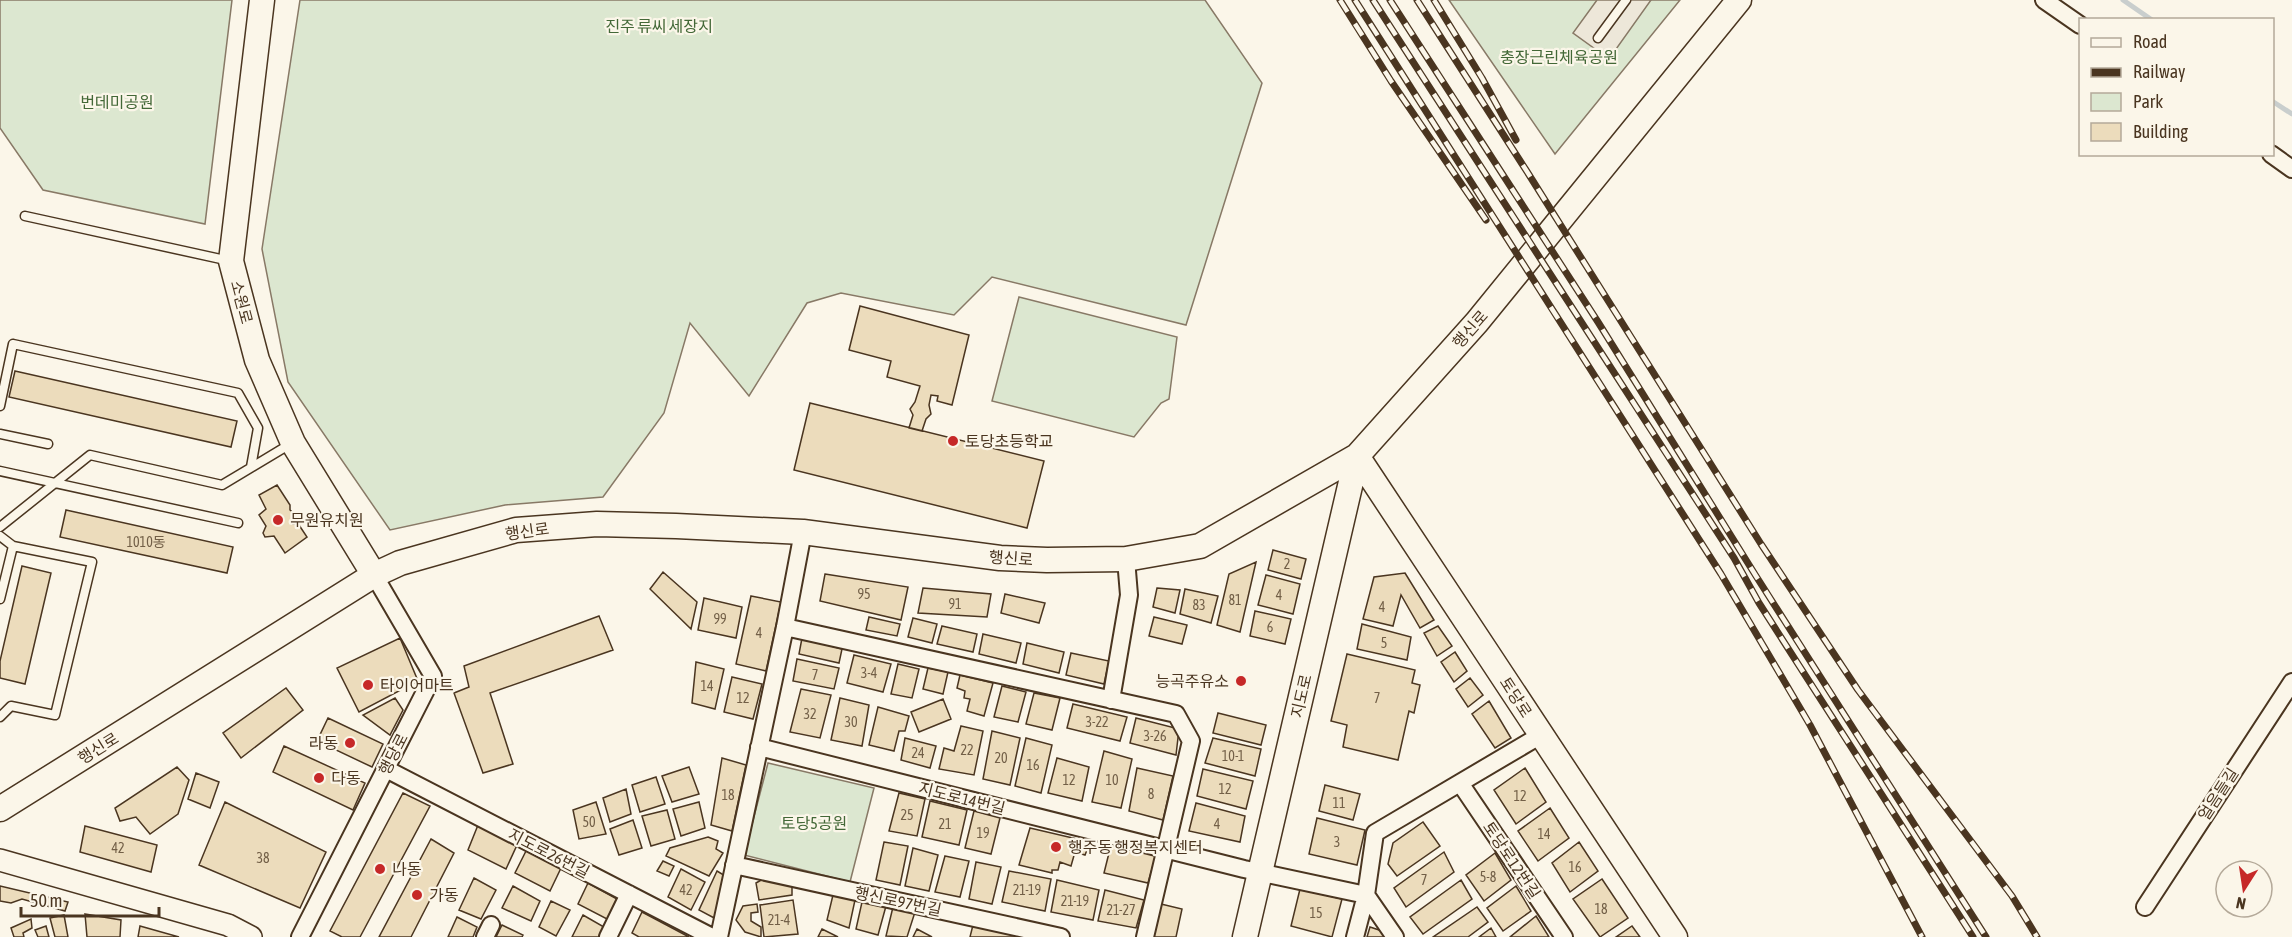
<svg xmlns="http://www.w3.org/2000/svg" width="2292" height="937" font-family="'Asap Condensed','Noto Sans KR',sans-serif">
  <rect width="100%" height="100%" fill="#fbf6e9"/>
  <path fill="#dce7d0" stroke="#887966" stroke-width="1.5" d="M0,0H232L205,224L43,190L0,128Z
    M300,0H1205L1262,83L1186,325L992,277L954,315L841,293L807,303L749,396L690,323L664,413L603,497L505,505L390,530L288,382L262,249Z
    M1449,0H1680L1555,154Z
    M1019,297L1177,337L1169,399L1161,403L1134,437L992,401Z
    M768,763L874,788L850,882L744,855Z"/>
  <path fill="#ede7d9" stroke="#887966" stroke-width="1.5" d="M1597,0H1651L1609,59L1573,33Z"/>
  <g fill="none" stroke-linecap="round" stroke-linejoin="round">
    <path stroke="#c9cecd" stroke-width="5" d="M2123,0L2152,20
      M2272,101L2292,114"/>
  </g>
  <path fill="#ecdcbc" stroke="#4a3520" stroke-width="1.5" d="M860,306L969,335L952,405L937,401L938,396L931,395L929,405L931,414L926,419L922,431L909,428L913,415L910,409L915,402L920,386L887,377L891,361L849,350Z
    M15,371L237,421L231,447L9,397Z
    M810,403L1044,461L1027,528L794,470Z
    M277,485L290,505V510L297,516L293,524L299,525L307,537L285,553L274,536L265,537L263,533L266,526L259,515L266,509L259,495Z
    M66,510L233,547L227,573L60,537Z
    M1273,550L1306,559L1301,579L1268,570Z
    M1256,562L1240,632L1217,625L1229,574Z
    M22,566L51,573L25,684L0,678V661Z
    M663,572L697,602L691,629L650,589Z
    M1405,573L1434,620L1420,628L1401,595L1393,626L1363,619L1374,577Z
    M825,574L908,587L901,620L820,601Z
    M1266,575L1300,584L1293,614L1258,605Z
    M923,588L991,594L987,617L918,613Z
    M1157,588L1180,590L1175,613L1153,607Z
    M1185,589L1218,596L1211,623L1180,614Z
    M1005,594L1045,603L1039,623L1001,613Z
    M751,596L781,602L766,671L736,664Z
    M704,598L742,607L736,638L698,630Z
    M1255,611L1291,619L1285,644L1250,636Z
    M599,616L613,650L490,693L513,764L483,773L454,693L469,687L464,666Z
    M869,617L900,624L897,636L866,630Z
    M1154,617L1187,625L1182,644L1149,636Z
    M913,618L937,624L932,643L908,637Z
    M1362,624L1411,637L1407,660L1357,649Z
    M942,626L977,634L973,652L937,644Z
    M1438,626L1452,646L1437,656L1424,633Z
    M983,634L1021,643L1016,663L979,654Z
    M400,638L418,681L359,712L337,668Z
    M802,638L842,649L839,663L799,654Z
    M1027,643L1064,652L1059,673L1023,664Z
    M1455,652L1467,671L1454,682L1441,662Z
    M1071,653L1109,661L1104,684L1066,675Z
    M1347,654L1415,670L1412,683L1420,685L1414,713L1409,711L1398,760L1343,747L1347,725L1331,721Z
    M854,655L891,664L883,692L847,683Z
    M797,659L839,668L834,689L793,681Z
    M696,662L724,669L715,709L692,703Z
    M898,664L919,669L912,698L891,694Z
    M928,668L948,672L943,694L923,689Z
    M960,675L993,683L984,716L967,711L970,699L964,698L965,691L957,688Z
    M732,677L762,684L753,719L724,712Z
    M1470,678L1483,695L1468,707L1456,689Z
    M1002,686L1026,692L1018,722L994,717Z
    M286,688L303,710L241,758L223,733Z
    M801,689L831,695L820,738L790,732Z
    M1034,693L1060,698L1052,730L1026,724Z
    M395,698L403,710L390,735L363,715Z
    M840,698L869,705L862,746L831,740Z
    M943,699L951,719L919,732L911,712Z
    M1489,701L1511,738L1495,748L1472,714Z
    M1073,704L1127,717L1120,741L1067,728Z
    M878,707L909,716L905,731H899L894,751L869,745Z
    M1218,713L1266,725L1261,745L1213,733Z
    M328,718L383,744L372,767L317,741Z
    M1136,718L1179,729L1176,755L1130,743Z
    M961,726L983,731L974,775L939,769L944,748L954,751Z
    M992,731L1020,738L1010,785L983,779Z
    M905,738L936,746L930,768L901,760Z
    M1026,738L1052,745L1041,793L1015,786Z
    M1213,738L1261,749L1255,776L1205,763Z
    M284,746L365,783L353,810L273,772Z
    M1104,751L1132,759L1121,808L1092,802Z
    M722,758L746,765L732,831L711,825Z
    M1057,758L1089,767L1082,801L1048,793Z
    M177,767L189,780L178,814L150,834L136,817L120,821L115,808Z
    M689,767L699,794L672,802L662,776Z
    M1137,768L1173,776L1163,820L1129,811Z
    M1525,768L1546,802L1516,824L1494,790Z
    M1203,769L1253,781L1246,809L1197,796Z
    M196,773L219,782L210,808L188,799Z
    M656,777L665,804L640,812L632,785Z
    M1325,785L1360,794L1353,820L1319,811Z
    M626,789L631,814L610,822L603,798Z
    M403,793L430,806L360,937H342L330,931Z
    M899,793L925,799L917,836L889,831Z
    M930,801L967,810L959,845L922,837Z
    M225,802L326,852L300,908L199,865Z
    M596,802L606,834L579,839L573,810Z
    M699,802L705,828L681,836L673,809Z
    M1196,803L1245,816L1240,842L1189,831Z
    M1550,808L1569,838L1538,861L1518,831Z
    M667,810L675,839L651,846L642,816Z
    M974,811L1000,818L991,854L965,848Z
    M1317,818L1365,830L1357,865L1309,854Z
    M633,820L642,848L619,855L610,829Z
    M1423,822L1440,846L1397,876L1388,864L1393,843Z
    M478,825L517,845L506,869L468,850Z
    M85,826L157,845L151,872L80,852Z
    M1030,828L1090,842L1085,855L1075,852L1071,866L1060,862L1058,870H1052V873L1019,865Z
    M708,837L718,841L716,849L723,853L709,876L666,856L670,848Z
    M431,839L454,853L411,937H379Z
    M884,842L908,846L900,885L876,880Z
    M1579,842L1598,871L1570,892L1552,863Z
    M1111,845L1156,855L1148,883L1104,873Z
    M913,848L938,855L929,891L905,886Z
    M527,849L561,868L550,891L515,873Z
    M1444,852L1454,872L1406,907L1394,888Z
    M1495,853L1511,880L1484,901L1466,875Z
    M945,856L969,861L960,897L935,892Z
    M663,861L674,866L669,876L657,871Z
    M976,862L1001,867L992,904L969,899Z
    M681,869L705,882L691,910L668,897Z
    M717,871L727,877L718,920L699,910Z
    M1009,871L1051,879L1045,911L1002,902Z
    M474,878L496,890L481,919L459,910Z
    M763,879L792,884V895L759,900L756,883Z
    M1602,879L1628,918L1600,937L1573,899Z
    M1057,880L1099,890L1093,920L1051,912Z
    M1461,880L1472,899L1423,934L1410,917Z
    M588,883L617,899L607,919L578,904Z
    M0,886L68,902L65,911L22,899L11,903L0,901Z
    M513,886L540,901L531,921L502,908Z
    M1516,886L1531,911L1503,931L1487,908Z
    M1300,889L1342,899L1332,937L1291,926Z
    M1105,890L1144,900L1136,928L1098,921Z
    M833,895L855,900L849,928L827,920Z
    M793,900L798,934L764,937L760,905Z
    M551,901L570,910L556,936L539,927Z
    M862,902L886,906L878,935L856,929Z
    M757,904L758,912L751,913V921L761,927V937L745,932L736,920L743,906Z
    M1161,904L1182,909L1176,937H1153Z
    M893,907L915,912L907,937L886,936Z
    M1477,907L1488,922L1468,937H1433Z
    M642,912L689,937H639L632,933Z
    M85,914L121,920L120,937H87Z
    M64,915L68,937H55L50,918Z
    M583,915L604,927L599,937H572Z
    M1536,916L1549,937H1510Z
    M457,917L477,927L473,937H448Z
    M31,919L32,928L23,933L24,937H14L11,928Z
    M502,925L523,935L522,937H496Z
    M973,925L1016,935L1015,937H970Z
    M46,926L49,937H38L35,930Z
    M140,926L179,937H138Z
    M1632,926L1640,937H1616Z
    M1370,927L1382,931L1386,937H1367Z
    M1491,928L1496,937H1479Z
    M822,929L838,937H818Z
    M917,929L932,937H913Z"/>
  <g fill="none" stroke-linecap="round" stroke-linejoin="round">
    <defs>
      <path id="service" d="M1598,38L1626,0
        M25,216L230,261
        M0,406L13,344L238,393L258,428L251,467
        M0,434L48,444
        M0,471L238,523
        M0,527L90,455L222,485L292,443
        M0,536L13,546L92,562L55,715L11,706L0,717
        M0,599L13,546"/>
      <path id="minor" d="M2044,0L2080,25
        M2271,154L2292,169
        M785,627L1176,714L1191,741L1145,937
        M1111,700L1129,595L1126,559
        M759,747L1244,869L1366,895L1395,937
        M386,769L712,937
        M1460,783L1564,937
        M734,865L1061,937
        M2145,907L2292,682
        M300,937L433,676L374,575
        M485,937L491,925
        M608,937L629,894
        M719,937L785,627L803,532
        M1355,937L1366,895L1375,833L1541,735"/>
      <path id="tertiary" d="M0,860L228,925L251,937"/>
      <path id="secondary" d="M262,0L231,261L257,360L293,443L374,575
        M1357,456L1675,937
        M0,809L374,575L400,563L516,530L597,524L676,526L803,532L1000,558L1047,560L1126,559L1200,546L1357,456L1477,322L1739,0
        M1245,937L1357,456"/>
    </defs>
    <use href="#service" stroke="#4a3520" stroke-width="11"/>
    <use href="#minor" stroke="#4a3520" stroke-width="20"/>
    <use href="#tertiary" stroke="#4a3520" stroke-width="24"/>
    <use href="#secondary" stroke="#4a3520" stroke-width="27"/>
    <use href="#service" stroke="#fbf6e9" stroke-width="8"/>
    <use href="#minor" stroke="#fbf6e9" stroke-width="16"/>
    <use href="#tertiary" stroke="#fbf6e9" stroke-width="21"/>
    <use href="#secondary" stroke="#fbf6e9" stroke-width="24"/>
    <defs>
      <path id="rail" d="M1340,0L1391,81L1486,220
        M1355,0L1721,574L1810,725L1922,937
        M1373,0L1734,558L1759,603L1973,937
        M1390,0L1598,322L1756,576L1986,937
        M1417,0L1526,170L1761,544L1858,690L2012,896L2037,937
        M1434,0L1482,78L1516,140"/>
    </defs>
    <use href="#rail" stroke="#4a3520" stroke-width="7"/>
    <use href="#rail" stroke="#fbf6e9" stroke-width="4.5" stroke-dasharray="14" stroke-linecap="butt"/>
  </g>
  <g fill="#c62828" stroke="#fbf6e9" stroke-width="2">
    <circle cx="953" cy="441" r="6"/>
    <circle cx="278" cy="520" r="6"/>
    <circle cx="1241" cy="681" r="6"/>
    <circle cx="368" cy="685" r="6"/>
    <circle cx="350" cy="743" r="6"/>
    <circle cx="319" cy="778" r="6"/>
    <circle cx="1056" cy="847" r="6"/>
    <circle cx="380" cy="869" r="6"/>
    <circle cx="417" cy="895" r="6"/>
  </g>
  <g text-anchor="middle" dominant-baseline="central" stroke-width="4.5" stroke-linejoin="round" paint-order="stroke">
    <g font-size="14" fill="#725f47">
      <text x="146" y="542">1010동</text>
      <text x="1287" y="564">2</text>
      <text x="864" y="594">95</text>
      <text x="1279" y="595">4</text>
      <text x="1235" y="600">81</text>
      <text x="955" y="604">91</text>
      <text x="1199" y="605">83</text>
      <text x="1382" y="607">4</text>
      <text x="720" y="619">99</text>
      <text x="1270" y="627">6</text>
      <text x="759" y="633">4</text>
      <text x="1384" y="643">5</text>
      <text x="869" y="673">3-4</text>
      <text x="815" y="675">7</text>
      <text x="707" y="686">14</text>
      <text x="743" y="698">12</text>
      <text x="1377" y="698">7</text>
      <text x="810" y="714">32</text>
      <text x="851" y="722">30</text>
      <text x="1097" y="722">3-22</text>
      <text x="1155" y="736">3-26</text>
      <text x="967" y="750">22</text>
      <text x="918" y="753">24</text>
      <text x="1233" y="756">10-1</text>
      <text x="1001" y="758">20</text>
      <text x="1033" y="765">16</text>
      <text x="1069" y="780">12</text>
      <text x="1112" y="780">10</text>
      <text x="1225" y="789">12</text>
      <text x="1151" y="794">8</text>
      <text x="728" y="795">18</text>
      <text x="1520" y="796">12</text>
      <text x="1339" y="803">11</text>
      <text x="907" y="815">25</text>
      <text x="589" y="822">50</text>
      <text x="945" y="824">21</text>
      <text x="1217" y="824">4</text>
      <text x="983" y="833">19</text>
      <text x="1544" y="834">14</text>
      <text x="1337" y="842">3</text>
      <text x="118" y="848">42</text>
      <text x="263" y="858">38</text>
      <text x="1575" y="867">16</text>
      <text x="1488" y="877">5-8</text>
      <text x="1424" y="880">7</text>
      <text x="686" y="890">42</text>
      <text x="1027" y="890">21-19</text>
      <text x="1075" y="901">21-19</text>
      <text x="1601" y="909">18</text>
      <text x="1121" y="910">21-27</text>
      <text x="1316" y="913">15</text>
      <text x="779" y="920">21-4</text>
    </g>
    <g font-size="16" fill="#436837" stroke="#fbf6e9">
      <text x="659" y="26">진주 류씨 세장지</text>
      <text x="1559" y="57">충장근린체육공원</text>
      <text x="117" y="102">번데미공원</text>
      <text x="814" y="823">토당5공원</text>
    </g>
    <g font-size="16" fill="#4a3520" stroke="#fbf6e9">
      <text transform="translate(242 302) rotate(75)">소원로</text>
      <text transform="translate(1470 329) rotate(-49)">행신로</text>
      <text transform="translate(527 531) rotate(-8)">행신로</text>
      <text transform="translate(1011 558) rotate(4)">행신로</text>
      <text transform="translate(1301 696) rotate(-77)">지도로</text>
      <text transform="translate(1516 697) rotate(57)">토당로</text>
      <text transform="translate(98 748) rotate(-32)">행신로</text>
      <text transform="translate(393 754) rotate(-63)">행당로</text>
      <text transform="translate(2218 794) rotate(-57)">얼음들길</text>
      <text transform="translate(962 798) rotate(14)">지도로14번길</text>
      <text transform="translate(549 853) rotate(27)">지도로26번길</text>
      <text transform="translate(1512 860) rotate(56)">토당로12번길</text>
      <text transform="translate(898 901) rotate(12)">행신로97번길</text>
    </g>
    <g font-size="16" fill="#4a3520" stroke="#fbf6e9" text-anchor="start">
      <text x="965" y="441">토당초등학교</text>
      <text x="290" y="520">무원유치원</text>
      <text x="1229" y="681" text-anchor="end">능곡주유소</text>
      <text x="380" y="685">타이어마트</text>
      <text x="338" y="743" text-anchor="end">라동</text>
      <text x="331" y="778">다동</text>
      <text x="1068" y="847">행주동 행정복지센터</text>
      <text x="392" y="869">나동</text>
      <text x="429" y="895">가동</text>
    </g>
  </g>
  <rect x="2079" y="18" width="195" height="138" fill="#fbf6e9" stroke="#b4a999" stroke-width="1.5"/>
  <rect x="2091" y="38" width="30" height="9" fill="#fbf6e9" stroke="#b4a999" stroke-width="1.5"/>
  <text x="2133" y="48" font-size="18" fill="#4a3520">Road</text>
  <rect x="2091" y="68" width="30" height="9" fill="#4a3520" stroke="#b4a999" stroke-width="1.5"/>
  <text x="2133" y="78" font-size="18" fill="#4a3520">Railway</text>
  <rect x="2091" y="93" width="30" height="18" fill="#dce7d0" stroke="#b4a999" stroke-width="1.5"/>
  <text x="2133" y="108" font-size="18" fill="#4a3520">Park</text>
  <rect x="2091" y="123" width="30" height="18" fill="#ecdcbc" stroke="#b4a999" stroke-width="1.5"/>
  <text x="2133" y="138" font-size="18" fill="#4a3520">Building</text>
  <g transform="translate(2244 889) rotate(192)"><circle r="28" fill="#fbf6e9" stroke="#b4a999" stroke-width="1.5"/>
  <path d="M0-4.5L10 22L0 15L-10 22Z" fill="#c62828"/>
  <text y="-9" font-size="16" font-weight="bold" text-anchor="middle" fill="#4a3520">N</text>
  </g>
  <path d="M21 907v9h138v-9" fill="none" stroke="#4a3520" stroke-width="3"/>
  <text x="30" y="907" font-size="18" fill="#4a3520" stroke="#fbf6e9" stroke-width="4.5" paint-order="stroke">50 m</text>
</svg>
